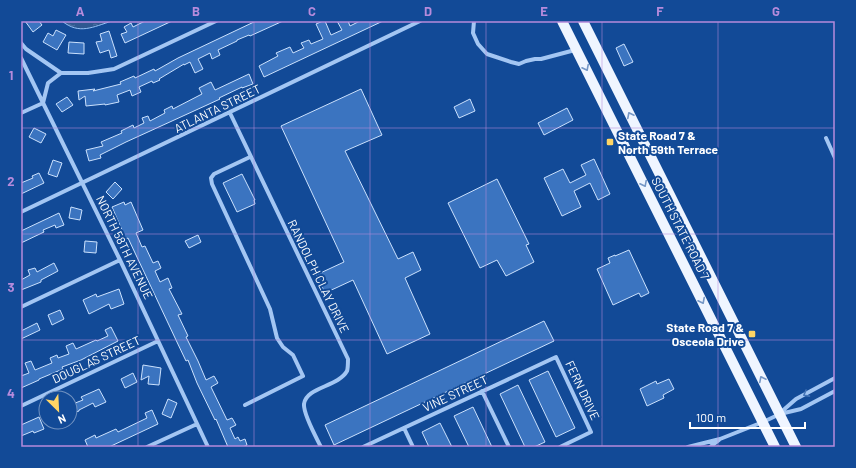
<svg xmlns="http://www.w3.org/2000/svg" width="856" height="468" font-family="Barlow,sans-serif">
  <defs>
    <pattern id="water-ripples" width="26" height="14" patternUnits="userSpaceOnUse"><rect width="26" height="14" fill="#2f5891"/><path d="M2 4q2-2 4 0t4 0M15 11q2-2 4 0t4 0" fill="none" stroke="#4e71a2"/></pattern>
  </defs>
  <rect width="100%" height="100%" fill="#124a97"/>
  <path fill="url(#water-ripples)" stroke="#95c1f6" d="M62,21H112C93,27 79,35 62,21Z"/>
  <path fill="#3b74c0" stroke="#cbe1fd" d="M25,21H39L42,25L33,32Z
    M145,21H172L125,43L121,34L127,32L124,27L131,23L133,27Z
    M256,21H283L250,36L249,35L237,40V41L218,50L220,55L212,59L210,53L198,59L203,69L195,73L190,62L184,65V64L159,79L160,80L153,83L152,81L139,87L141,92L132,96L130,90L117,95L119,102L105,105V104L86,106L85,96L79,100L78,91L95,89L93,91L121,84L120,82L134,76L135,78L154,69L155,71L178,58Z
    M323,21H325L331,35L342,30L337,21H348L350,26L360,21H383L264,77L259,66L278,56L276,53L290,47L293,53L304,48L301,43L309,40L311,44L323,39L316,24Z
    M56,30L66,35L57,50L43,42L48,33L53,36Z
    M109,31L117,56L111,58L109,50L100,53L96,42L102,41L100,34Z
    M69,42L84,43V54L68,53Z
    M624,44L633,62L624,66L616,48Z
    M249,74L253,84L242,88V87L219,98L220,99L207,105L126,142L100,155L101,158L89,161L86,150L103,146L101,142L122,133L121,131L133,125L134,128L144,123L142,118L148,116L150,121L165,113L164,110L172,106L173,109L202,94L199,88L211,82L215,90Z
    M361,89L382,135L345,151L398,259L413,252L421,270L405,278L430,334L387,354L353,280L325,293L316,275L344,262L281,126Z
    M67,97L73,105L62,112L56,104Z
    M470,99L475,111L459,118L454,107Z
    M567,108L573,120L544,135L538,123Z
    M34,128L46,134L41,143L29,137Z
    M594,159L610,194L598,200L590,183L574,191L581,207L562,216L544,178L563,169L570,183L586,175L581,165Z
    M53,160L62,163L57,177L48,174Z
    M39,173L44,183L21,194V183L33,178L32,176Z
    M242,174L255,200H254L255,204L237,212L223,183Z
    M497,179L529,244L526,245L534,262L506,276L497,260L480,268L448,203Z
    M115,182L122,189L113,199L106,192Z
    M124,202L125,205L131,202L143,230L136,233L142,247L145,246L153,263L158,261L161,268L155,271L160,282L168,278L172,288L169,289L182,314L178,315L188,336L186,337L198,361L206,380L214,376L218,383L211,387L227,420L232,418L236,425L230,428L235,439L238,437L240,441L245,439L247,445L243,447H228L216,419L215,420L197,383L188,360L186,361L176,340L128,238L124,240L120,230H122L112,207Z
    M71,207L82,210L80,220L69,218Z
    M59,213L64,225L56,228L55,225L43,230L44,232L21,243V231Z
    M198,235L201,242L189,248L185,241Z
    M85,241L97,242L96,253L84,252Z
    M629,250L649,293L641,297L639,293L613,305L597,269L610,263L608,258L615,255V256Z
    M54,263L58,271L41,280V282L21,290V280L30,275L28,270L35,268L37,272Z
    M119,289L124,304L111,309L109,304L89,314L83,300L96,294L97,297Z
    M60,310L64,319L52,325L48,315Z
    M544,321L554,341L334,445L325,425Z
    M37,323L40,330L21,339V331Z
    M111,327L118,341L81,360L62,367L63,369L39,379V380L21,388V376L29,373L25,363L31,361L35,370L52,363L50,358L57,355L58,358L69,354L66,346L73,343L76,349L96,340L97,341L108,336L105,330Z
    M143,365L161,368L159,385L148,384L149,376L141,380Z
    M548,371L575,428L556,437L529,380Z
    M133,373L137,382L125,388L121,379Z
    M669,379L674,389L663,395L664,398L647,406L640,389L656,381L657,384Z
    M518,385L545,442L534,447H525L500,394Z
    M99,389L106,402L95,407L93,403L79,410V411L70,414V405L83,400L81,397Z
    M168,399L177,403L171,418L162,414Z
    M473,407L492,447H469L454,416Z
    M152,410L158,424L109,447H88L85,440L95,435L96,438L116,429L118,432L147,418L145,413Z
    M39,417L44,429L34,433L33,431L21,436V425Z
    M440,423L452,447H429L422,432Z"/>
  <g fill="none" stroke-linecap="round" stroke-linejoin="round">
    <path stroke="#a3c6f3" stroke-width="4" d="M474,21L473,33L478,44L487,54L511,62L519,64L526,61L535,59H541L575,50
      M21,43L26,49L61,73H88L114,69L216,21
      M21,58L120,260L208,447
      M21,113L43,103L48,83L61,73
      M230,113L348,359C348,362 348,368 347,371C338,387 306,387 304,404C303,414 316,437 321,447
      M826,138L835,158
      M21,212L420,21
      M21,307L120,260
      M482,391L509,447
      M245,405L303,376L293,355L283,347L277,338L270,309L212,184L211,178L214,174L250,157
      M21,406L158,341
      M780,413L796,399L835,378
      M404,428L413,447
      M147,447L197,424
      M363,447L556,357L591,432L560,447
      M688,447L720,439L763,422L780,414L801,409L835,391
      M710,447L719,440"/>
    <path stroke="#eff5ff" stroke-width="10" d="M562,21L775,447
      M583,21L796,447"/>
  </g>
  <defs><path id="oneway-chevron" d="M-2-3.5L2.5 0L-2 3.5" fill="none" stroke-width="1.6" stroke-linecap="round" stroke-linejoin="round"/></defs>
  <g stroke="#7597c6">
    <use href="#oneway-chevron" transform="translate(586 68) rotate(63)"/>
    <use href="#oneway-chevron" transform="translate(630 115) rotate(-117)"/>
    <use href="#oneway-chevron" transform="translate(644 184) rotate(63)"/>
    <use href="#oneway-chevron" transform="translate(702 301) rotate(63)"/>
    <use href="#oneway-chevron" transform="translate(762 379) rotate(-117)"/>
  </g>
  <use stroke="#4575b7" href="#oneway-chevron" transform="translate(806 394) rotate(151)"/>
  <path fill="none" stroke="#b68bdc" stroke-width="1" stroke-opacity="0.55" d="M138,21V447M254,21V447M370,21V447M486,21V447M602,21V447M718,21V447M21,128H835M21,234H835M21,340H835"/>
  <g fill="#ffd565" stroke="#124a97" stroke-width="1.5">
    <rect x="606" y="138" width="8" height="8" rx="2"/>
    <rect x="748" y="330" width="8" height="8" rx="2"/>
  </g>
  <g text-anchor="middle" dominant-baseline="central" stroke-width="4" stroke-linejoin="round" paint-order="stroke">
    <g font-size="12" fill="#fff" stroke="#124a97">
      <text transform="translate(217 108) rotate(-26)">ATLANTA STREET</text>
      <text transform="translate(681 228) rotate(63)">SOUTH STATE ROAD 7</text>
      <text transform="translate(125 247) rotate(64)">NORTH 58TH AVENUE</text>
      <text transform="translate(319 276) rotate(64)">RANDOLPH CLAY DRIVE</text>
      <text transform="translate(96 359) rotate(-25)">DOUGLAS STREET</text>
      <text transform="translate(583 390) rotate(65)">FERN DRIVE</text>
      <text transform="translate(455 393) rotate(-25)">VINE STREET</text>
    </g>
    <g font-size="12" font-weight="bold" fill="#fff" stroke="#124a97" text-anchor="start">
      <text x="618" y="135">State Road 7 &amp;<tspan x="618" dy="14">North 59th Terrace</tspan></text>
      <text x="744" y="327" text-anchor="end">State Road 7 &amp;<tspan x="744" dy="14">Osceola Drive</tspan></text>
    </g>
  </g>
  <rect width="856" height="468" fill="none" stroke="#124a97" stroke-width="44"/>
  <g transform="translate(58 410) rotate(156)"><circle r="19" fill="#124a97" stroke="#7192c1"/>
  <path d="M0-3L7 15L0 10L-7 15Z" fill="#ffd565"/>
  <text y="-6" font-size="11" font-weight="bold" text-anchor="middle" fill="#ffffff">N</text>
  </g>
  <path d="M690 422v6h115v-6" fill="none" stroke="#ffffff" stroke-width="2"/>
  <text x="696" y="422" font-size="12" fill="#ffffff" stroke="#124a97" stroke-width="3" paint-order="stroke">100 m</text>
  <rect x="22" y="22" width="812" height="424" fill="none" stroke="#b68bdc" stroke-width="1.5"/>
  <g font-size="13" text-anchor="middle" font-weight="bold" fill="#b68bdc">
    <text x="80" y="16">A</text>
    <text x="196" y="16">B</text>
    <text x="312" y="16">C</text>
    <text x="428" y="16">D</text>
    <text x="544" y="16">E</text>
    <text x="660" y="16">F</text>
    <text x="776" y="16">G</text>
    <text x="11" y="80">1</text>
    <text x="11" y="186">2</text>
    <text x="11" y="292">3</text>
    <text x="11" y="398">4</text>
  </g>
</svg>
